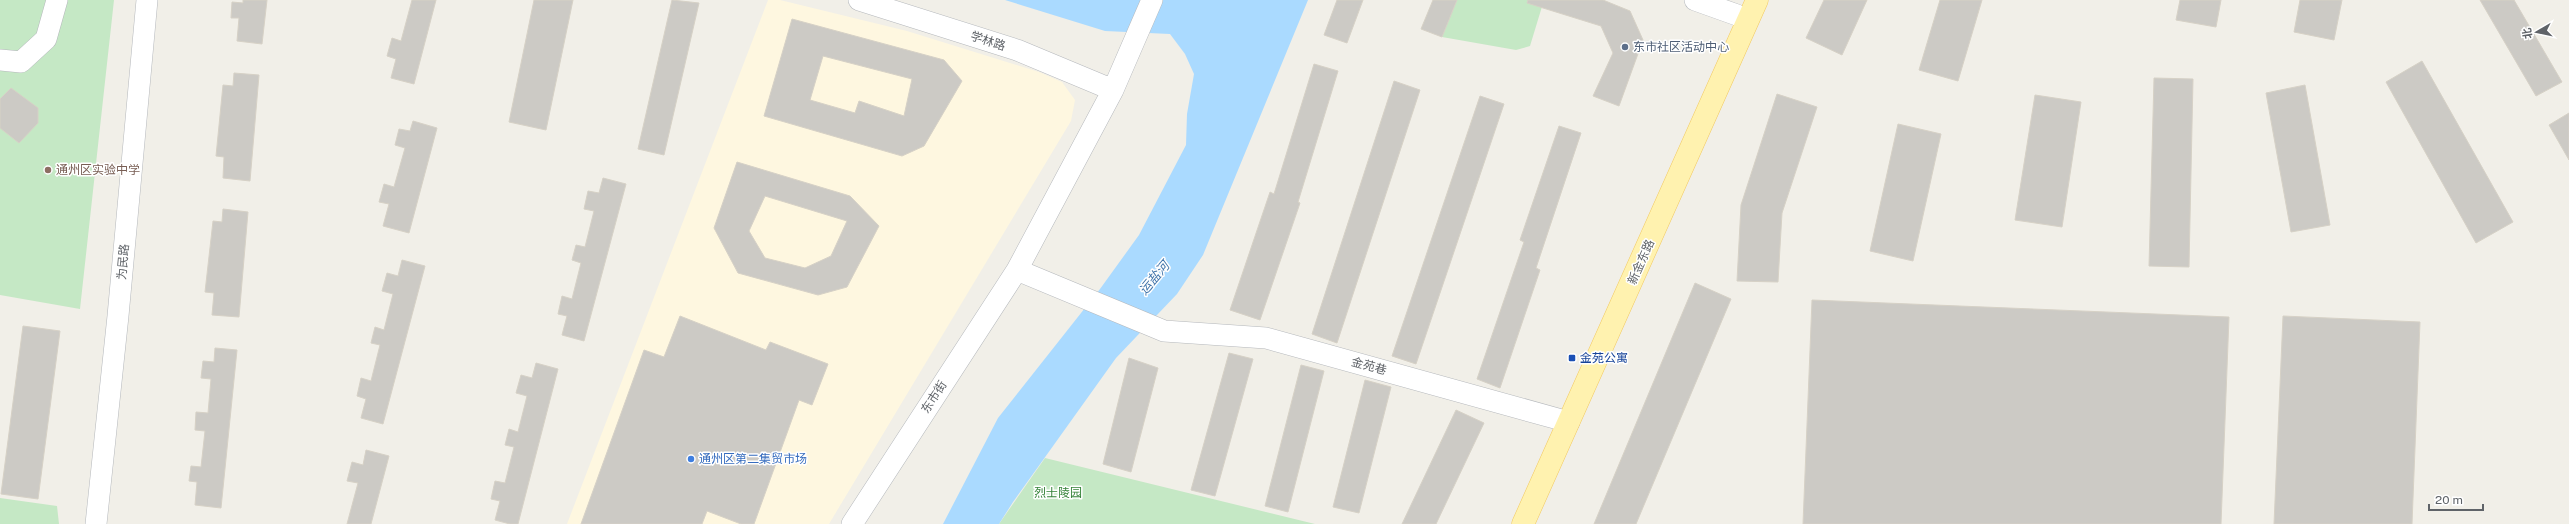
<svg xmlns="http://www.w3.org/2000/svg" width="2569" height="524" font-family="'Public Sans','Noto Sans SC',sans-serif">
  <rect width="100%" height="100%" fill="#f1efe8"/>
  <path fill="#fef7e0" d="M768,0H780L907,31L1039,72L1062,82L1075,100L1071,121L829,524H567Z"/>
  <path fill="#c5e8c5" d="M0,0H114L80,309L0,295Z
    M1457,0H1544L1530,46L1516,50L1442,37Z
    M1045,458L1315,524H999Z
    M0,498L57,506L59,524H0Z"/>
  <path fill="#aadaff" d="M1005,0H1308L1203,255L1177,294L1116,358L1013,502L999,524H943L998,418L1100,289L1139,235L1186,145L1187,114L1194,74L1185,54L1170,34L1105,31Z"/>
  <path fill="#cccac5" stroke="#d6d1c6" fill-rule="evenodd" d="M243,0H267L262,44L237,41L239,18H231L232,2L243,3Z
    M412,0H436L414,84L391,78L396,59L387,56L392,38L401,41Z
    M534,0H573L546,130L509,122Z
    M672,0L699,3L664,155L638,149Z
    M1337,0H1363L1347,43L1324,35Z
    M1433,0H1457L1442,37L1421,29Z
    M1528,0H1603L1630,11L1643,40L1619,106L1593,96L1613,53L1601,26L1527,3Z
    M1824,0H1867L1842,55L1806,38Z
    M1940,0H1982L1958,81L1919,70Z
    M2180,0H2221L2216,27L2176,20Z
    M2300,0H2342L2334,40L2294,32Z
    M2480,0H2514L2562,82L2536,96Z
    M792,19L944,60L962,81L924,146L902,156L764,116ZM823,56L912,79L904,116L859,101L855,113L810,100Z
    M2422,61L2513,222L2476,243L2386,82Z
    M1314,64L1338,71L1298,202L1300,203L1260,320L1230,310L1270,192L1274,194Z
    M234,73L259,75L250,181L223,178L224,157L216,156L223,85L233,86Z
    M2154,78L2193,79L2189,267L2149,266Z
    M1394,81L1420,90L1337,343L1312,334Z
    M2305,85L2330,225L2291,232L2266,93Z
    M11,88L38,108V123L19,143L0,128V99Z
    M1777,94L1817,107L1782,213L1778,282L1737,281L1741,205Z
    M2035,95L2081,102L2062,227L2015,220Z
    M1480,96L1504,104L1416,364L1392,356Z
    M2569,113V160L2549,125Z
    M413,121L437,128L409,233L383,226L389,204L379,202L384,184L394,187L405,148L395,145L399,129L410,131Z
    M1898,124L1941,134L1913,261L1870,251Z
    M1559,126L1581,133L1536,268L1540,270L1500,388L1477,379L1524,242L1520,240Z
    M737,162L850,196L879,226L847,287L818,295L738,273L714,228ZM765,196L847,221L831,256L805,268L765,258L749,231Z
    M603,178L626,184L584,341L562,335L567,316L558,314L562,296L572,299L581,263L572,260L576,245L585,247L594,211L584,209L588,191L599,193Z
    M223,209L248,212L239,317L212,315L214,293L205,292L213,221L222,222Z
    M402,260L425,266L383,424L361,418L366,399L357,396L361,378L371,381L380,345L371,343L375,327L384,330L393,294L382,291L387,273L398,276Z
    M1695,283L1731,299L1636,524H1594Z
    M1812,300L2229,317L2221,524H1803Z
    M680,316L766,350L770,342L828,364L812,405L799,400L754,524H741L707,511L702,524H581L644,350L664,357Z
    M2283,316L2420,322L2412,524H2274Z
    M23,326L60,331L38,499L1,494Z
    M215,348L237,350L221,508L195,505L197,482L189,481L191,466L201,467L205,431L195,430L196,412L208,413L211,379L201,378L203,361L214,362Z
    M1229,353L1253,359L1215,496L1191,490Z
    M1129,358L1158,368L1131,472L1103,464Z
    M536,363L558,369L518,524H510L495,520L500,501L491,499L495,481L505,483L514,447L505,445L509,429L518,432L527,396L516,393L521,375L532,378Z
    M1301,365L1324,371L1288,512L1265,506Z
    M1365,380L1391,387L1359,513L1333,507Z
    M1456,410L1484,423L1436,524H1402Z
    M366,450L389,456L371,524H347L358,483L347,481L352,462L363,465Z"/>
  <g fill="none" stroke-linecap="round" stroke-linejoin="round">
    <defs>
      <path id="minor" d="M859,0L1017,50L1113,90
        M1695,0L1737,15
        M0,60L21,62L46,39L57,0
        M1017,270L1164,331L1266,338L1569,422
        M96,524L118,316L147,0
        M852,524L1017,270L1113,90L1152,0"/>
      <path id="major" d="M1523,524L1757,0"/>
    </defs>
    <use href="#minor" stroke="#b5b8bc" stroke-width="22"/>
    <use href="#major" stroke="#f2c960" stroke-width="23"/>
    <use href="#minor" stroke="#fff" stroke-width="21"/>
    <use href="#major" stroke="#fff2af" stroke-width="22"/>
  </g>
  <circle fill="#5c6f8a" stroke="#fff" stroke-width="1.5" cx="1625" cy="47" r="4"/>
  <circle fill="#8d6e63" stroke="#fff" stroke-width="1.5" cx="48" cy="170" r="4"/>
  <rect fill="#1a4fb4" stroke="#fff" stroke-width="1.5" x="1568" y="354" width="8" height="8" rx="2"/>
  <circle fill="#3f7fe0" stroke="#fff" stroke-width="1.5" cx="691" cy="459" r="4"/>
  <g text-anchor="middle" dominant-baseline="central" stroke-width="3" stroke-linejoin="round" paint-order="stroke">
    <g font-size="12" fill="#5f6368" stroke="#fff">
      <text transform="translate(988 41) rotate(18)">学林路</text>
      <text transform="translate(123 262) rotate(-85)">为民路</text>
      <text transform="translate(1641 262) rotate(-66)">新金东路</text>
      <text transform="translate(1369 366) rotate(15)">金苑巷</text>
      <text transform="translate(934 397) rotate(-57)">东市街</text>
    </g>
    <g font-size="12" fill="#4e5e75" stroke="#fff" text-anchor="start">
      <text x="1633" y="47">东市社区活动中心</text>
    </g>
    <g font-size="12" fill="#785e54" stroke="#fff" text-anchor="start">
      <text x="56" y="170">通州区实验中学</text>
    </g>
    <g font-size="12" fill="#164399" stroke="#fff" text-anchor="start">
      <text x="1580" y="358">金苑公寓</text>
    </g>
    <g font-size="12" fill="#366cbe" stroke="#fff" text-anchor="start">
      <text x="699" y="459">通州区第二集贸市场</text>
    </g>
    <g font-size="12" fill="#348238" stroke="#fff">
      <text x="1058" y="493">烈士陵园</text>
    </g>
    <g font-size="13" font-style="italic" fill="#4174aa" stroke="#fff">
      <text transform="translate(1154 278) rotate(-50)">运盐河</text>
    </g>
  </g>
  <g transform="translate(2537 32) rotate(261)" stroke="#ffffff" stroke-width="3" paint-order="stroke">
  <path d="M0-3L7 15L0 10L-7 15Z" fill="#5f6368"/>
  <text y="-6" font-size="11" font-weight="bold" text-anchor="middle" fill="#5f6368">北</text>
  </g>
  <path d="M2429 504v6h54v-6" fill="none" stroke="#5f6368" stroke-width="2"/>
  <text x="2435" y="504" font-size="12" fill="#5f6368" stroke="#ffffff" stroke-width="3" paint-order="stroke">20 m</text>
</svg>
